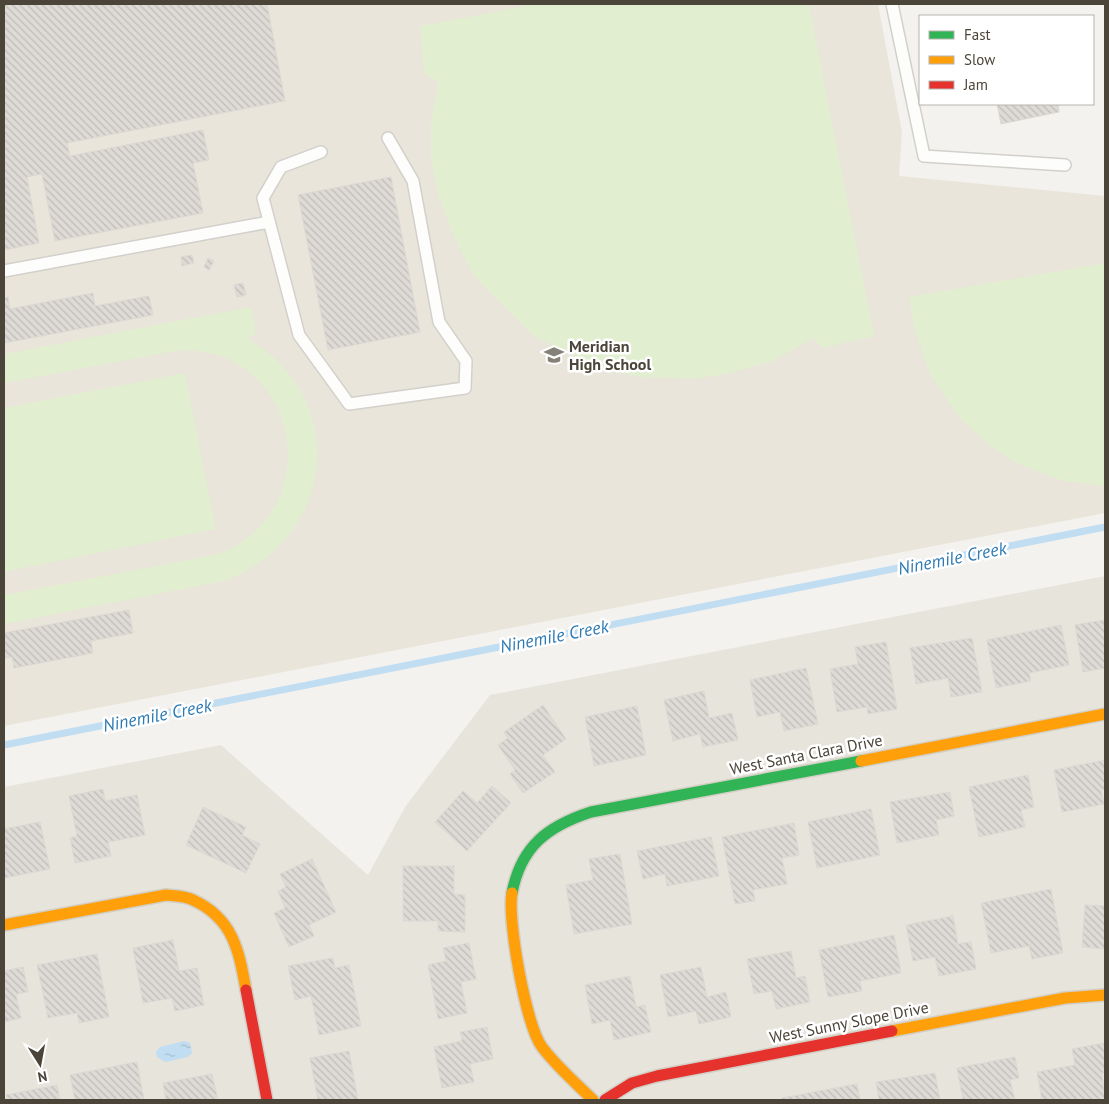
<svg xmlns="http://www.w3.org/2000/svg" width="1109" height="1104" font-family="'PT Sans',sans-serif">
  <defs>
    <pattern id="water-ripples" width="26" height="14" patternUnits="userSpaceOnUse" patternTransform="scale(1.25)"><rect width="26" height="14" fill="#c0ddf1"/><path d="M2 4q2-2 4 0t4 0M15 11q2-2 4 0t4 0" fill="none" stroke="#a6bfcf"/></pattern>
    <pattern id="building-back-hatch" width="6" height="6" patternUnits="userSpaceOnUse" patternTransform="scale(1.25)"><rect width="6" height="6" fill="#dedbd6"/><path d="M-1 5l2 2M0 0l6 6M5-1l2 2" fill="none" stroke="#c0bdb8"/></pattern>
  </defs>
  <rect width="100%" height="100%" fill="#f4f2ee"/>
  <path fill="#e7e4dc" d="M1105,576V1100H4V787L221,745L368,875L405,807L490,695Z"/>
  <path fill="#eae5da" d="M4,4H878L902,132L899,176L1105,196V513L4,726Z"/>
  <path fill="#e1eecf" d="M536,4H809L874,336L823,348L813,338L773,361L730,373L695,379L641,377L605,370L534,336L473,275L453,235L437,192L431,158V124L438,82L424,73L420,26Z
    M1105,263V486L1064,481L1016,463L987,444L959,417L931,376L916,334L909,297Z
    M251,307L256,335L246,338C352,397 336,540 224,581L4,624V595L215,555C333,513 299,341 175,351L4,383V354Z
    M185,373L216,529L4,572V408Z"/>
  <path fill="url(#water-ripples)" d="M184,1041L190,1043L192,1053L188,1057L165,1062L157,1057L156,1052L160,1047Z"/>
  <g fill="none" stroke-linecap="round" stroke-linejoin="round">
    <path stroke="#c0ddf1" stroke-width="7" d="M4,745L1105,527"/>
  </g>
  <path fill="url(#building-back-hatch)" stroke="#dcd9d4" d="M4,4H267L285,101L67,143L70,156L203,130L209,160L193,163L203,213L55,241L42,174L27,177L39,243L4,250Z
    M997,104H1058L1059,112L1001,124Z
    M391,177L420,332L328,350L298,195Z
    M192,255L194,263L182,266L181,257Z
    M208,258L214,261L209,270L204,267Z
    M243,283L246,295L237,297L234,285Z
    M93,293L95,306L149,296L153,315L4,343V298L8,297L10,309Z
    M129,610L133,633L91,641L93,653L14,668L12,657L4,658V633Z
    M1105,620V668L1083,672L1075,625Z
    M1061,625L1069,665L1029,673L1031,681L996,688L987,640Z
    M972,638L982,692L951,697L948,678L916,684L910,648Z
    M886,642L897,709L868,714L867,707L837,712L830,669L858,664L855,647Z
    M806,668L818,724L784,731L780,712L757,717L750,680Z
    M704,691L709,718L732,713L738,740L703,747L700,734L673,741L664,700Z
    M543,705L566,739L543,755L555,772L523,793L510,774L515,770L498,745L508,738L504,732Z
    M637,706L646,755L594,766L585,717Z
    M1105,760V789L1101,790L1104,804L1062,812L1054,770Z
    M1028,775L1034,807L1021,810L1025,827L979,837L969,787Z
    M492,786L511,803L467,851L435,822L463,791L477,803Z
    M103,789L105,801L137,795L145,835L108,842L111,856L75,863L70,838L77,836L69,796Z
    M950,792L954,816L936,820L939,835L897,843L890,802Z
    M203,807L246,827L242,835L260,844L246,873L186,845Z
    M871,809L880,855L817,868L808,822Z
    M40,822L50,869L4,878V829Z
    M794,823L799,855L782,858L787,884L753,890L755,901L735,904L722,837Z
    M711,837L719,876L667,886L665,874L643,879L637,851Z
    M620,854L632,924L574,934L566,885L593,880L589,859Z
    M312,859L336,912L309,925L314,936L289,947L274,913L285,908L278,891L286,887L280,874Z
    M403,866H454V894L465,895V932L438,931V921H403Z
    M1051,889L1063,953L1032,959L1029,946L991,953L981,903Z
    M1085,905L1105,906V949L1082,947Z
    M953,916L958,944L971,942L976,969L939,976L935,957L913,961L906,925Z
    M894,935L901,973L860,981L862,991L828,997L819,950Z
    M173,940L179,971L197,968L204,1005L175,1011L172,998L143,1003L133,948Z
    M469,943L476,979L461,982L467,1013L438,1019L428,965L446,961L443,948Z
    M791,951L796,978L805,976L810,1002L776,1009L772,991L754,994L747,959Z
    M97,954L109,1017L79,1023L77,1013L48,1018L37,965Z
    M333,958L335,968L349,965L361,1026L319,1035L311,996L295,1000L288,966Z
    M23,967L28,992L16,994L21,1018L4,1022V971Z
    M701,967L707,997L726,992L731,1017L699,1024L696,1011L668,1017L660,975Z
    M630,976L636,1007L645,1005L651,1032L614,1040L610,1020L592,1024L585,985Z
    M487,1027L493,1059L470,1064L474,1082L442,1088L434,1047L462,1041L460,1032Z
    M1104,1043L1105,1073H1102L1105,1100H1042L1037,1072L1075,1065L1072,1049Z
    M349,1051L358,1100H318L310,1058Z
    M1015,1057L1019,1078L1010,1080L1015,1100H963L957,1068Z
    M137,1062L144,1100H75L70,1075Z
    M935,1073L940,1100H879L876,1082Z
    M212,1074L218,1100H166L163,1083Z
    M857,1084L860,1100H782V1098Z
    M57,1085L60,1100H7L6,1095Z"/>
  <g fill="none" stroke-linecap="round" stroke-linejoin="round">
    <defs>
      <path id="lane" d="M892,4L924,156L1065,165
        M321,152L281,167L263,198L299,335L349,404L465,388L466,361L439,322L413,181L388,138
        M4,271L269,222"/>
      <path id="fast" d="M512,893C521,846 548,826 591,812L861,761"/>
      <path id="slow" d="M861,761L1105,714
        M512,893C507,919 526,1026 542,1047C556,1066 576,1083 593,1100
        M4,925L166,895C174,896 185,896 193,900C233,918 239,951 246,990
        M892,1031L1065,998L1105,995"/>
      <path id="jam" d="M246,990L267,1100
        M605,1100L632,1083L657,1076L892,1031"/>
    </defs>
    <use href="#lane" stroke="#d2d0cb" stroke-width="14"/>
    <use href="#fast" stroke="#d3cfc5" stroke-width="14"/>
    <use href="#slow" stroke="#d3cfc5" stroke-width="14"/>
    <use href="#jam" stroke="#d3cfc5" stroke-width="14"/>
    <use href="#lane" stroke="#fdfdfc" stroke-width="11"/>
    <use href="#fast" stroke="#30b455" stroke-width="11"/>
    <use href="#slow" stroke="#ff9f0a" stroke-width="11"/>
    <use href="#jam" stroke="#e5322d" stroke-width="11"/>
  </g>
  <defs>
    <symbol id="school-bare" viewBox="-9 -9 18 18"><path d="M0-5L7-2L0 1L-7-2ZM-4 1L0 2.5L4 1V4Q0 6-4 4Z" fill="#868178" stroke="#fff" stroke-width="2.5" paint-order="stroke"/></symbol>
  </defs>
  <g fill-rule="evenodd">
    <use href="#school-bare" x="540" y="341" width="28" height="28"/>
  </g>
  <g text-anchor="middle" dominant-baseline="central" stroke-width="5" stroke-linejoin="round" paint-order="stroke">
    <g font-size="16" font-weight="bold" fill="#4b4439" stroke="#fff" text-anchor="start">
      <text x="569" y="346">Meridian<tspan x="569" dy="18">High School</tspan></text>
    </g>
    <g font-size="16" fill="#4b4439" stroke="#fff">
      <text transform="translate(806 754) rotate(-11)">West Santa Clara Drive</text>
      <text transform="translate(849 1022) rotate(-11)">West Sunny Slope Drive</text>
    </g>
    <g font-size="18" font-style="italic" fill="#2e7ab2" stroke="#fff">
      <text transform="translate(952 558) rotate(-11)">Ninemile Creek</text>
      <text transform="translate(554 636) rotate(-11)">Ninemile Creek</text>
      <text transform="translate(157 715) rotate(-11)">Ninemile Creek</text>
    </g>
  </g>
  <rect width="1109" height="1104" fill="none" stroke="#4b4439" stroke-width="10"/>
  <rect x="919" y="15" width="175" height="90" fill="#ffffff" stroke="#b7b4b0"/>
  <rect x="929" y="31" width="25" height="8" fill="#30b455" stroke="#b7b4b0"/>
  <text x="964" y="40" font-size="15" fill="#4b4439">Fast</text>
  <rect x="929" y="56" width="25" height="8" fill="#ff9f0a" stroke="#b7b4b0"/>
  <text x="964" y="65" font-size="15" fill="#4b4439">Slow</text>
  <rect x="929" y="81" width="25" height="8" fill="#e5322d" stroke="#b7b4b0"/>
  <text x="964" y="90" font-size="15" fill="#4b4439">Jam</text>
  <g transform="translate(40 1064) rotate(169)" stroke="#ffffff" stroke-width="4" paint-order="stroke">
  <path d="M0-4L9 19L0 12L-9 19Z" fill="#4b4439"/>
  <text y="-8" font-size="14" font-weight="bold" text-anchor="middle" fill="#4b4439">N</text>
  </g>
</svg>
